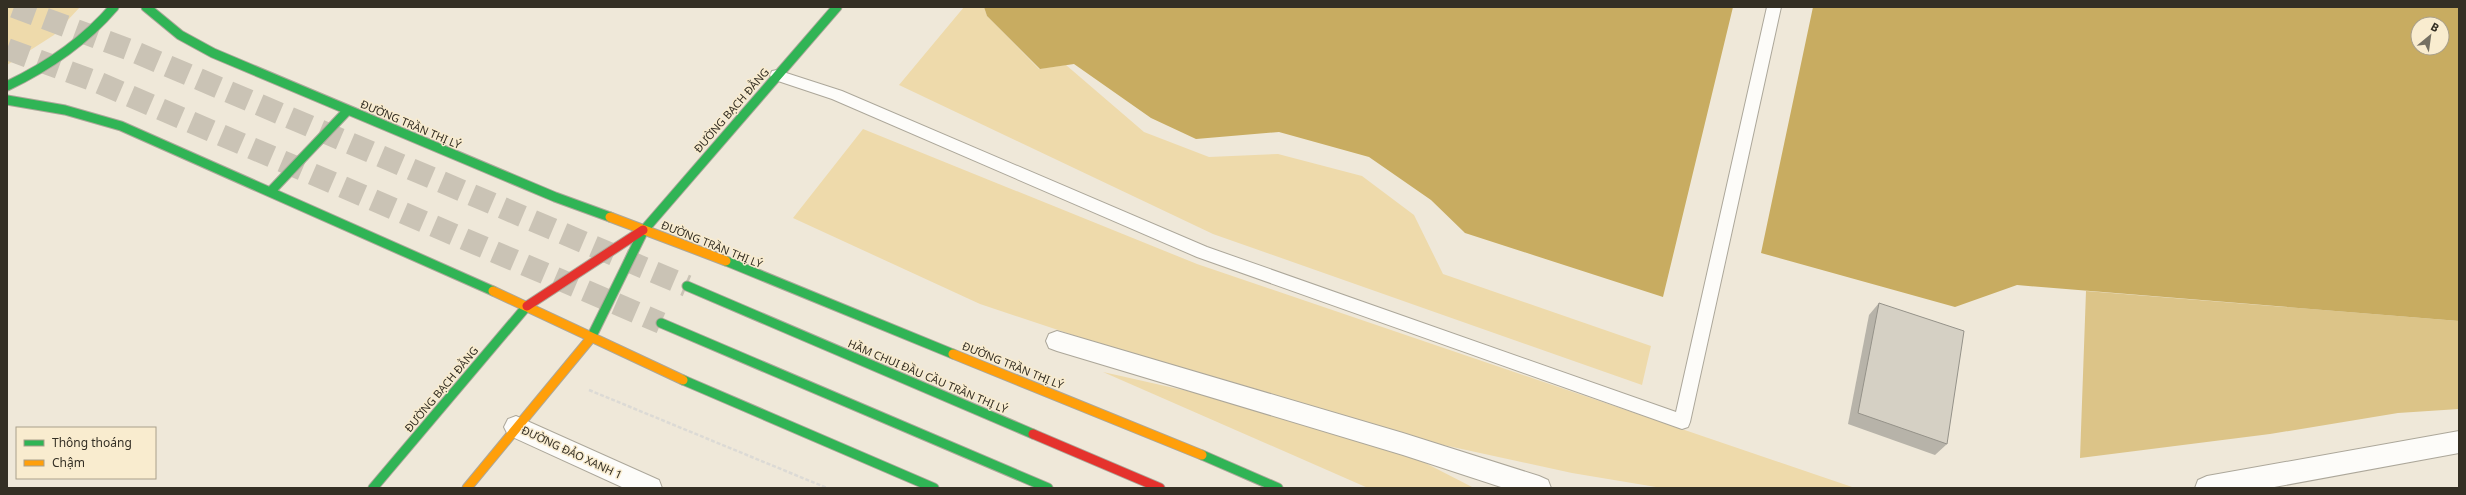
<svg xmlns="http://www.w3.org/2000/svg" width="2466" height="495" font-family="'Noto Sans',sans-serif">
  <rect width="100%" height="100%" fill="#efe8d9"/>
  <path fill="#eedaab" d="M7,7H80L54,35L7,65Z
    M964,7H984L987,16L1039,69L1066,65L1144,132L1209,157L1278,154L1362,176L1414,215L1443,274L1651,346L1642,385L1213,234L899,85Z
    M863,129L1197,264L1855,488H1662L1572,473L1425,441L1193,375L980,304L793,218Z
    M1103,372L1232,401L1402,451L1474,488H1368Z"/>
  <path fill="#dcc488" d="M2086,291L2459,321V409L2398,413L2270,434L2080,458Z"/>
  <path fill="#c8ac61" fill-rule="evenodd" d="M984,7H1733L1663,297L1465,233L1431,200L1369,157L1279,132L1196,139L1151,118L1074,64L1040,69L987,16Z
    M1813,7H2459V321L2017,285L1955,307L1761,253ZM2418,24H2442V48H2418Z"/>
  <g fill="none" stroke-linecap="round" stroke-linejoin="round">
    <path stroke="#cac3b5" stroke-width="22" stroke-dasharray="22 11" stroke-linecap="butt" d="M14,7L130,50L687,286
      M7,49L97,82L661,323"/>
    <defs>
      <path id="lane" d="M1767,7H1781L1690,422L1688,427L1682,429L1197,257L832,99L772,79L770,75L772,71L777,70L842,91L1207,247L1676,412Z"/>
      <path id="street" d="M1057,331L1403,433L1539,476L1548,480L1551,488H1504L1403,455L1057,351L1049,348L1046,341L1049,334Z
        M516,416L659,480L662,488H624L508,435L504,427L508,419Z
        M2459,431V453L2269,488H2195L2198,480L2207,476Z"/>
      <path id="fast" d="M146,7L180,35L213,53L555,197L610,217
        M7,86C49,66 84,42 114,7
        M7,100L65,110L121,126L493,291
        M271,191L348,110
        M726,261L953,354
        M687,286L1033,434
        M661,323L1048,488
        M591,338L644,230L837,7
        M683,380L934,488
        M1202,455L1278,488
        M373,488L527,306"/>
      <path id="slow" d="M610,217L726,261
        M493,291L683,380
        M953,354L1202,455
        M467,488L591,338"/>
      <path id="jam" d="M527,306L643,230
        M1033,434L1160,488"/>
    </defs>
    <use href="#lane" stroke="#aca79a" stroke-width="2"/>
    <use href="#street" stroke="#aca79a" stroke-width="2"/>
    <use href="#fast" stroke="#aca79a" stroke-width="11"/>
    <use href="#slow" stroke="#aca79a" stroke-width="11"/>
    <use href="#jam" stroke="#aca79a" stroke-width="11"/>
    <path stroke="#dcdad5" stroke-width="2.5" stroke-dasharray="4 2" stroke-linecap="butt" d="M589,390L827,488"/>
    <use href="#lane" fill="#fdfcf9" fill-rule="evenodd"/>
    <use href="#street" fill="#fdfcf9" fill-rule="evenodd"/>
    <use href="#fast" stroke="#30b455" stroke-width="9"/>
    <use href="#slow" stroke="#ff9f0a" stroke-width="9"/>
    <use href="#jam" stroke="#e5322d" stroke-width="9"/>
  </g>
  <path fill="#b7b3a9" d="M1879,303L1947,444L1935,455L1848,424L1869,315Z"/>
  <path fill="#d5d0c4" stroke="#959289" d="M1879,303L1964,331L1947,444L1858,413Z"/>
  <g text-anchor="middle" dominant-baseline="central" stroke-width="3" stroke-linejoin="round" paint-order="stroke">
    <g font-size="11" fill="#342f24" stroke="#f9eccf">
      <text transform="translate(731 110) rotate(-49)">ĐƯỜNG BẠCH ĐẰNG</text>
      <text transform="translate(411 124) rotate(23)">ĐƯỜNG TRẦN THỊ LÝ</text>
      <text transform="translate(712 244) rotate(22)">ĐƯỜNG TRẦN THỊ LÝ</text>
      <text transform="translate(1013 365) rotate(22)">ĐƯỜNG TRẦN THỊ LÝ</text>
      <text transform="translate(928 376) rotate(23)">HẦM CHUI ĐẦU CẦU TRẦN THỊ LÝ</text>
      <text transform="translate(441 389) rotate(-50)">ĐƯỜNG BẠCH ĐẰNG</text>
      <text transform="translate(572 452) rotate(25)">ĐƯỜNG ĐẢO XANH 1</text>
    </g>
  </g>
  <rect width="2466" height="495" fill="none" stroke="#342f24" stroke-width="16"/>
  <rect x="16" y="427" width="140" height="52" fill="#f9eccf" stroke="#aaa08b"/>
  <rect x="24" y="440" width="20" height="6" fill="#30b455" stroke="#aaa08b"/>
  <text x="52" y="447" font-size="12" fill="#342f24">Thông thoáng</text>
  <rect x="24" y="460" width="20" height="6" fill="#ff9f0a" stroke="#aaa08b"/>
  <text x="52" y="467" font-size="12" fill="#342f24">Chậm</text>
  <g transform="translate(2430 36) rotate(29)"><circle r="19" fill="#f9eccf" stroke="#aaa08b"/>
  <path d="M0-3L7 15L0 10L-7 15Z" fill="#757063"/>
  <text y="-6" font-size="11" font-weight="bold" text-anchor="middle" fill="#342f24">B</text>
  </g>
</svg>
